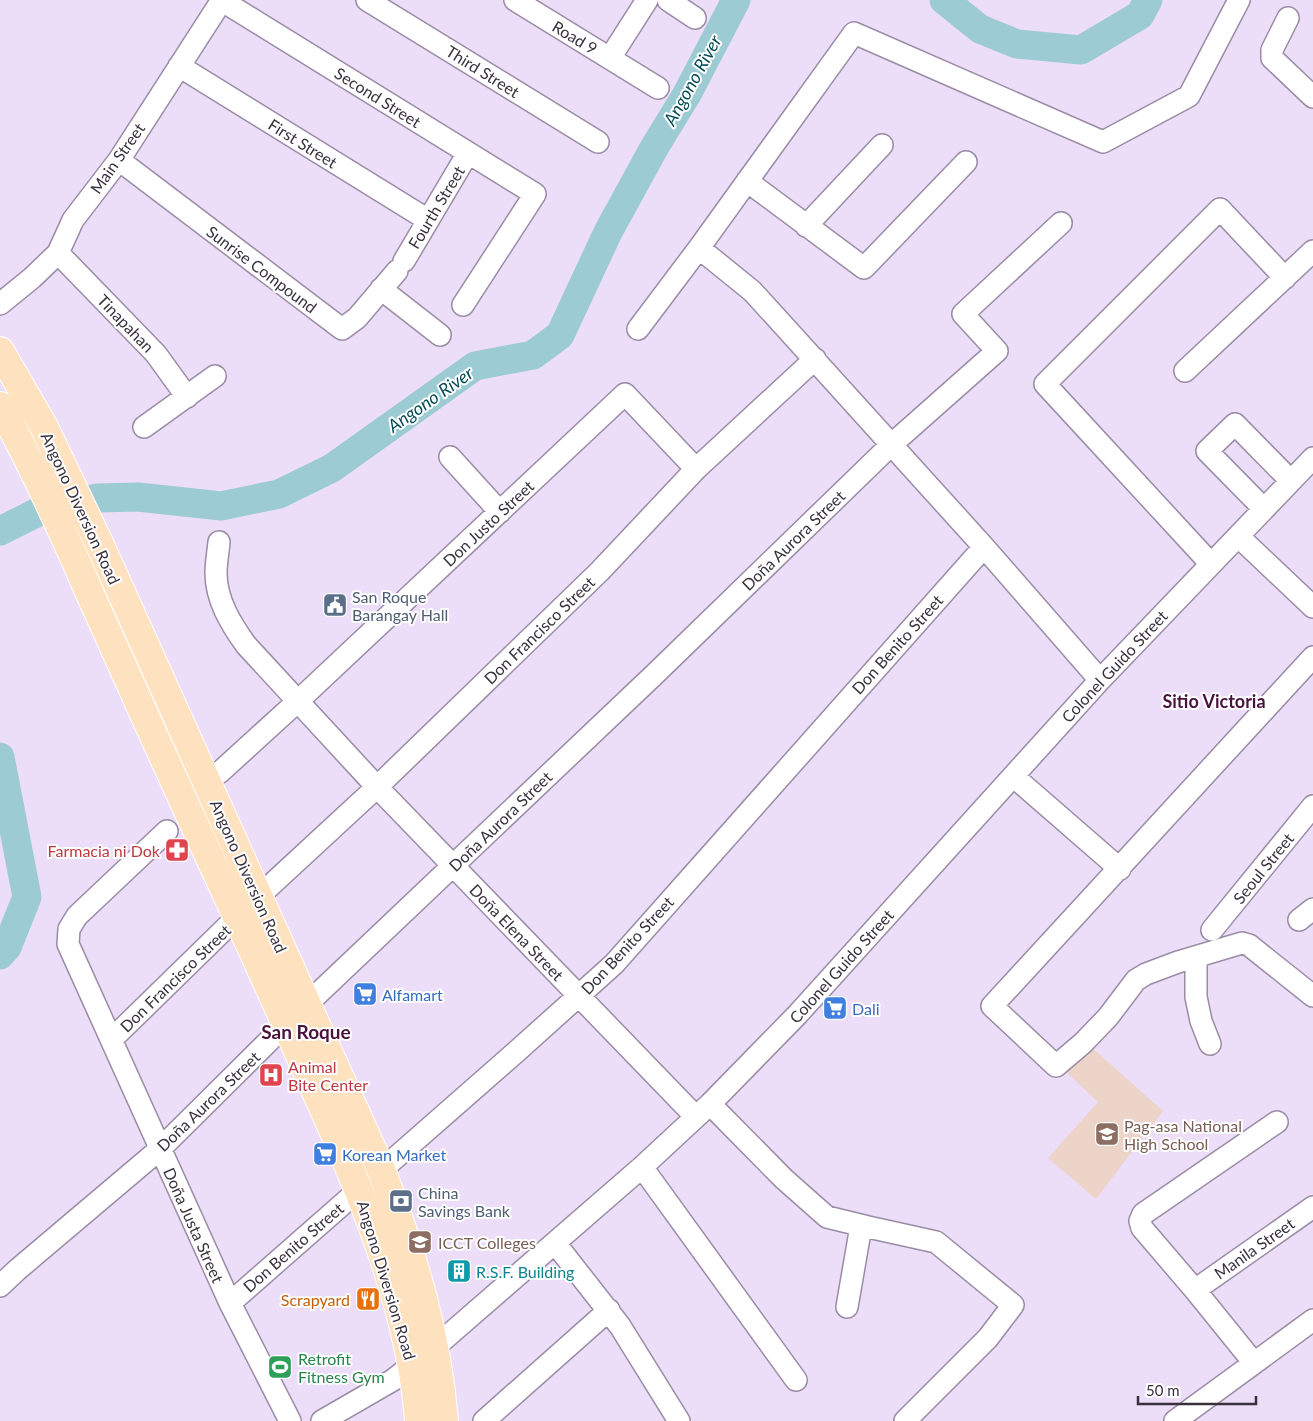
<svg xmlns="http://www.w3.org/2000/svg" width="1313" height="1421" font-family="Lato,sans-serif">
  <rect width="100%" height="100%" fill="#ecddf8"/>
  <path fill="#ecd4c9" d="M1089,1045L1163,1111L1096,1199L1048,1158L1098,1102L1065,1071Z"/>
  <g fill="none" stroke-linecap="round" stroke-linejoin="round">
    <path stroke="#9ccbd3" stroke-width="29" d="M944,0L980,29L1017,44L1081,50L1140,15L1148,0
      M0,531L40,511L97,498L138,497L221,506L279,494L332,468L475,366L533,355L560,335L608,232L654,148L687,94L736,0
      M0,757L27,897L7,947L0,955"/>
    <defs>
      <path id="minor" d="M221,0L535,194L463,305
        M367,0L598,142
        M515,0L658,88
        M668,0L695,18
        M1288,18L1272,50V58L1313,97
        M610,58L647,0
        M179,66L428,220
        M119,160L342,329L357,318L397,271
        M747,181L864,268L966,162
        M806,226L882,145
        M699,248L752,291L774,315L984,547L1100,680
        M58,253L156,354L187,397
        M404,261L468,153
        M381,289L440,335
        M0,304L32,278L58,253L73,220L119,160L222,0
        M638,329L699,248L854,33L1103,142L1189,96L1239,0
        M1185,371L1313,251
        M144,427L215,376
        M450,457L500,512
        M1264,509L1207,451L1235,424L1291,481
        M1238,536L1313,607
        M219,542C218,553 216,563 216,573C216,600 231,624 246,645L377,787L696,1117
        M1211,564L1045,384L1220,209L1285,278
        M1313,657L992,1006L1056,1066L1083,1043L1108,1017L1136,980L1146,974L1178,962L1242,943L1249,945L1313,996
        M219,773L298,701L625,394L696,469
        M1013,776L1120,869
        M167,831L77,916L69,929L68,944L230,1303L290,1421
        M258,897L377,787L600,571L696,469L815,359
        M1299,920L1313,909
        M1212,930L1313,806
        M1196,957V997L1201,1021L1210,1044
        M112,1039L237,917
        M710,1104L784,1179L827,1217L868,1227L936,1242L1013,1305L988,1338L905,1421
        M642,1167L796,1380
        M555,1243L620,1326L679,1421
        M0,1286L17,1270L160,1149L286,1024L656,673L891,445L997,351L963,314L1061,223
        M1195,1290L1313,1207
        M230,1303L516,1052L614,964L984,547
        M847,1307L861,1226
        M1254,1363L1195,1290L1142,1228L1140,1221L1143,1214L1277,1122
        M322,1421L393,1380L435,1347L642,1167L710,1104L797,1015L1100,680L1313,458
        M484,1421L609,1310
        M1175,1421L1313,1320"/>
      <path id="major" d="M0,351L44,427L100,545L381,1169C412,1253 437,1331 444,1421
        M0,406C34,467 63,532 91,596C123,668 156,741 189,813C231,903 273,994 313,1085C361,1192 410,1303 419,1421"/>
    </defs>
    <use href="#minor" stroke="#9b8ca5" stroke-width="24"/>
    <use href="#major" stroke="#fff" stroke-width="30"/>
    <use href="#minor" stroke="#fff" stroke-width="21"/>
    <use href="#major" stroke="#fee2c0" stroke-width="28"/>
  </g>
  <defs>
    <symbol id="civic-square" viewBox="-11 -11 22 22"><rect x="-9" y="-9" width="18" height="18" rx="4" fill="#5c6f8a" stroke="#fff"/><path d="M-.6-6.5H3V-4.5H.6V-3L4-1V1h2V6H-6V1h2V-1L-.6-3ZM-1.2 2.5V6h2.4V2.5Z" fill="#fff"/></symbol>
    <symbol id="pharmacy-square" viewBox="-11 -11 22 22"><rect x="-9" y="-9" width="18" height="18" rx="4" fill="#e0444e" stroke="#fff"/><path d="M-2-6h4v4h4v4h-4v4h-4v-4h-4v-4h4Z" fill="#fff"/></symbol>
    <symbol id="supermarket-square" viewBox="-11 -11 22 22"><rect x="-9" y="-9" width="18" height="18" rx="4" fill="#3f7fe0" stroke="#fff"/><path d="M-6-5.5h2.5l.6 2H6L4.5 2H-2.5L-4.4-4H-6ZM-1.5 3.2a1.3 1.3 0 1 0 .1 0ZM3 3.2a1.3 1.3 0 1 0 .1 0Z" fill="#fff"/></symbol>
    <symbol id="hospital-square" viewBox="-11 -11 22 22"><rect x="-9" y="-9" width="18" height="18" rx="4" fill="#e0444e" stroke="#fff"/><path d="M-5-5h3v3.5h4V-5h3V5h-3V1.5h-4V5h-3Z" fill="#fff"/></symbol>
    <symbol id="school-square" viewBox="-11 -11 22 22"><rect x="-9" y="-9" width="18" height="18" rx="4" fill="#8d6e63" stroke="#fff"/><path d="M0-5L7-2L0 1L-7-2ZM-4 1L0 2.5L4 1V4Q0 6-4 4Z" fill="#fff"/></symbol>
    <symbol id="bank-square" viewBox="-11 -11 22 22"><rect x="-9" y="-9" width="18" height="18" rx="4" fill="#5c6f8a" stroke="#fff"/><path d="M-6-4H6V4H-6ZM0-2.3a2.3 2.3 0 1 0 0 4.6a2.3 2.3 0 1 0 0-4.6Z" fill="#fff"/></symbol>
    <symbol id="university-square" viewBox="-11 -11 22 22"><rect x="-9" y="-9" width="18" height="18" rx="4" fill="#8d6e63" stroke="#fff"/><path d="M0-5L7-2L0 1L-7-2ZM-4 1L0 2.5L4 1V4Q0 6-4 4Z" fill="#fff"/></symbol>
    <symbol id="building-square" viewBox="-11 -11 22 22"><rect x="-9" y="-9" width="18" height="18" rx="4" fill="#0f9aa8" stroke="#fff"/><path d="M-4-6H4V6H1V3H-1V6H-4ZM-2.5-4.3h1.7v1.8h-1.7ZM.8-4.3h1.7v1.8H.8ZM-2.5-1h1.7V.8h-1.7ZM.8-1h1.7V.8H.8Z" fill="#fff"/></symbol>
    <symbol id="restaurant-square" viewBox="-11 -11 22 22"><rect x="-9" y="-9" width="18" height="18" rx="4" fill="#e8710a" stroke="#fff"/><path d="M-5-6h1v4h1v-4h1v4h1v-4h1v5L-1.5 .5V6h-2V.5L-5-1ZM5-6V6H3V1.5H1.5Q1.5-4 5-6Z" fill="#fff"/></symbol>
    <symbol id="stadium-square" viewBox="-11 -11 22 22"><rect x="-9" y="-9" width="18" height="18" rx="4" fill="#2e9e5b" stroke="#fff"/><path d="M0-5a6.5 5 0 1 0 0 10a6.5 5 0 1 0 0-10ZM-3.5-1.8h7v3.6h-7Z" fill="#fff"/></symbol>
  </defs>
  <g fill-rule="evenodd">
    <use href="#civic-square" x="321" y="591" width="28" height="28"/>
    <use href="#pharmacy-square" x="163" y="836" width="28" height="28"/>
    <use href="#supermarket-square" x="351" y="980" width="28" height="28"/>
    <use href="#supermarket-square" x="821" y="994" width="28" height="28"/>
    <use href="#hospital-square" x="257" y="1061" width="28" height="28"/>
    <use href="#school-square" x="1093" y="1120" width="28" height="28"/>
    <use href="#supermarket-square" x="311" y="1140" width="28" height="28"/>
    <use href="#bank-square" x="387" y="1187" width="28" height="28"/>
    <use href="#university-square" x="406" y="1228" width="28" height="28"/>
    <use href="#building-square" x="445" y="1257" width="28" height="28"/>
    <use href="#restaurant-square" x="354" y="1285" width="28" height="28"/>
    <use href="#stadium-square" x="266" y="1353" width="28" height="28"/>
  </g>
  <g text-anchor="middle" dominant-baseline="central" stroke-width="4" stroke-linejoin="round" paint-order="stroke">
    <g font-size="16" fill="#38313c" stroke="#fff">
      <text transform="translate(575 37) rotate(31)">Road 9</text>
      <text transform="translate(483 71) rotate(32)">Third Street</text>
      <text transform="translate(378 97) rotate(32)">Second Street</text>
      <text transform="translate(303 143) rotate(32)">First Street</text>
      <text transform="translate(117 158) rotate(-55)">Main Street</text>
      <text transform="translate(436 207) rotate(-59)">Fourth Street</text>
      <text transform="translate(262 269) rotate(37)">Sunrise Compound</text>
      <text transform="translate(126 323) rotate(46)">Tinapahan</text>
      <text transform="translate(81 508) rotate(65)">Angono Diversion Road</text>
      <text transform="translate(488 523) rotate(-43)">Don Justo Street</text>
      <text transform="translate(793 540) rotate(-44)">Doña Aurora Street</text>
      <text transform="translate(539 630) rotate(-44)">Don Francisco Street</text>
      <text transform="translate(897 644) rotate(-48)">Don Benito Street</text>
      <text transform="translate(1114 666) rotate(-47)">Colonel Guido Street</text>
      <text transform="translate(500 821) rotate(-44)">Doña Aurora Street</text>
      <text transform="translate(1263 868) rotate(-51)">Seoul Street</text>
      <text transform="translate(249 876) rotate(66)">Angono Diversion Road</text>
      <text transform="translate(517 932) rotate(46)">Doña Elena Street</text>
      <text transform="translate(627 945) rotate(-47)">Don Benito Street</text>
      <text transform="translate(841 966) rotate(-48)">Colonel Guido Street</text>
      <text transform="translate(175 978) rotate(-44)">Don Francisco Street</text>
      <text transform="translate(208 1101) rotate(-44)">Doña Aurora Street</text>
      <text transform="translate(194 1225) rotate(66)">Doña Justa Street</text>
      <text transform="translate(293 1247) rotate(-41)">Don Benito Street</text>
      <text transform="translate(1254 1248) rotate(-35)">Manila Street</text>
      <text transform="translate(387 1280) rotate(73)">Angono Diversion Road</text>
    </g>
    <g font-size="16" fill="#4e5e75" stroke="#fff" text-anchor="start">
      <text x="352" y="596">San Roque<tspan x="352" dy="18">Barangay Hall</tspan></text>
      <text x="418" y="1192">China<tspan x="418" dy="18">Savings Bank</tspan></text>
    </g>
    <g font-size="16" fill="#be3a42" stroke="#fff" text-anchor="end">
      <text x="160" y="850">Farmacia ni Dok</text>
      <text x="288" y="1066" text-anchor="start">Animal<tspan x="288" dy="18">Bite Center</tspan></text>
    </g>
    <g font-size="16" fill="#366cbe" stroke="#fff" text-anchor="start">
      <text x="382" y="994">Alfamart</text>
      <text x="852" y="1008">Dali</text>
      <text x="342" y="1154">Korean Market</text>
    </g>
    <g font-size="16" fill="#785e54" stroke="#fff" text-anchor="start">
      <text x="1124" y="1125">Pag-asa National<tspan x="1124" dy="18">High School</tspan></text>
      <text x="438" y="1242">ICCT Colleges</text>
    </g>
    <g font-size="16" fill="#0d838f" stroke="#fff" text-anchor="start">
      <text x="476" y="1271">R.S.F. Building</text>
    </g>
    <g font-size="16" fill="#c56008" stroke="#fff" text-anchor="end">
      <text x="350" y="1299">Scrapyard</text>
    </g>
    <g font-size="16" fill="#27864d" stroke="#fff" text-anchor="start">
      <text x="298" y="1358">Retrofit<tspan x="298" dy="18">Fitness Gym</tspan></text>
    </g>
    <g font-size="18" font-style="italic" fill="#054c55" stroke="#fff">
      <text transform="translate(692 80) rotate(-61)">Angono River</text>
      <text transform="translate(430 399) rotate(-35)">Angono River</text>
    </g>
    <g font-size="18" font-weight="bold" fill="#4a123c" stroke="#fff">
      <text x="1214" y="701">Sitio Victoria</text>
    </g>
    <g font-size="19" font-weight="bold" fill="#4a123c" stroke="#fff">
      <text x="306" y="1031">San Roque</text>
    </g>
  </g>
  <path d="M1138 1396v8h118v-8" fill="none" stroke="#38313c" stroke-width="2.5"/>
  <text x="1146" y="1396" font-size="15" fill="#38313c" stroke="#ffffff" stroke-width="4" paint-order="stroke">50 m</text>
</svg>
